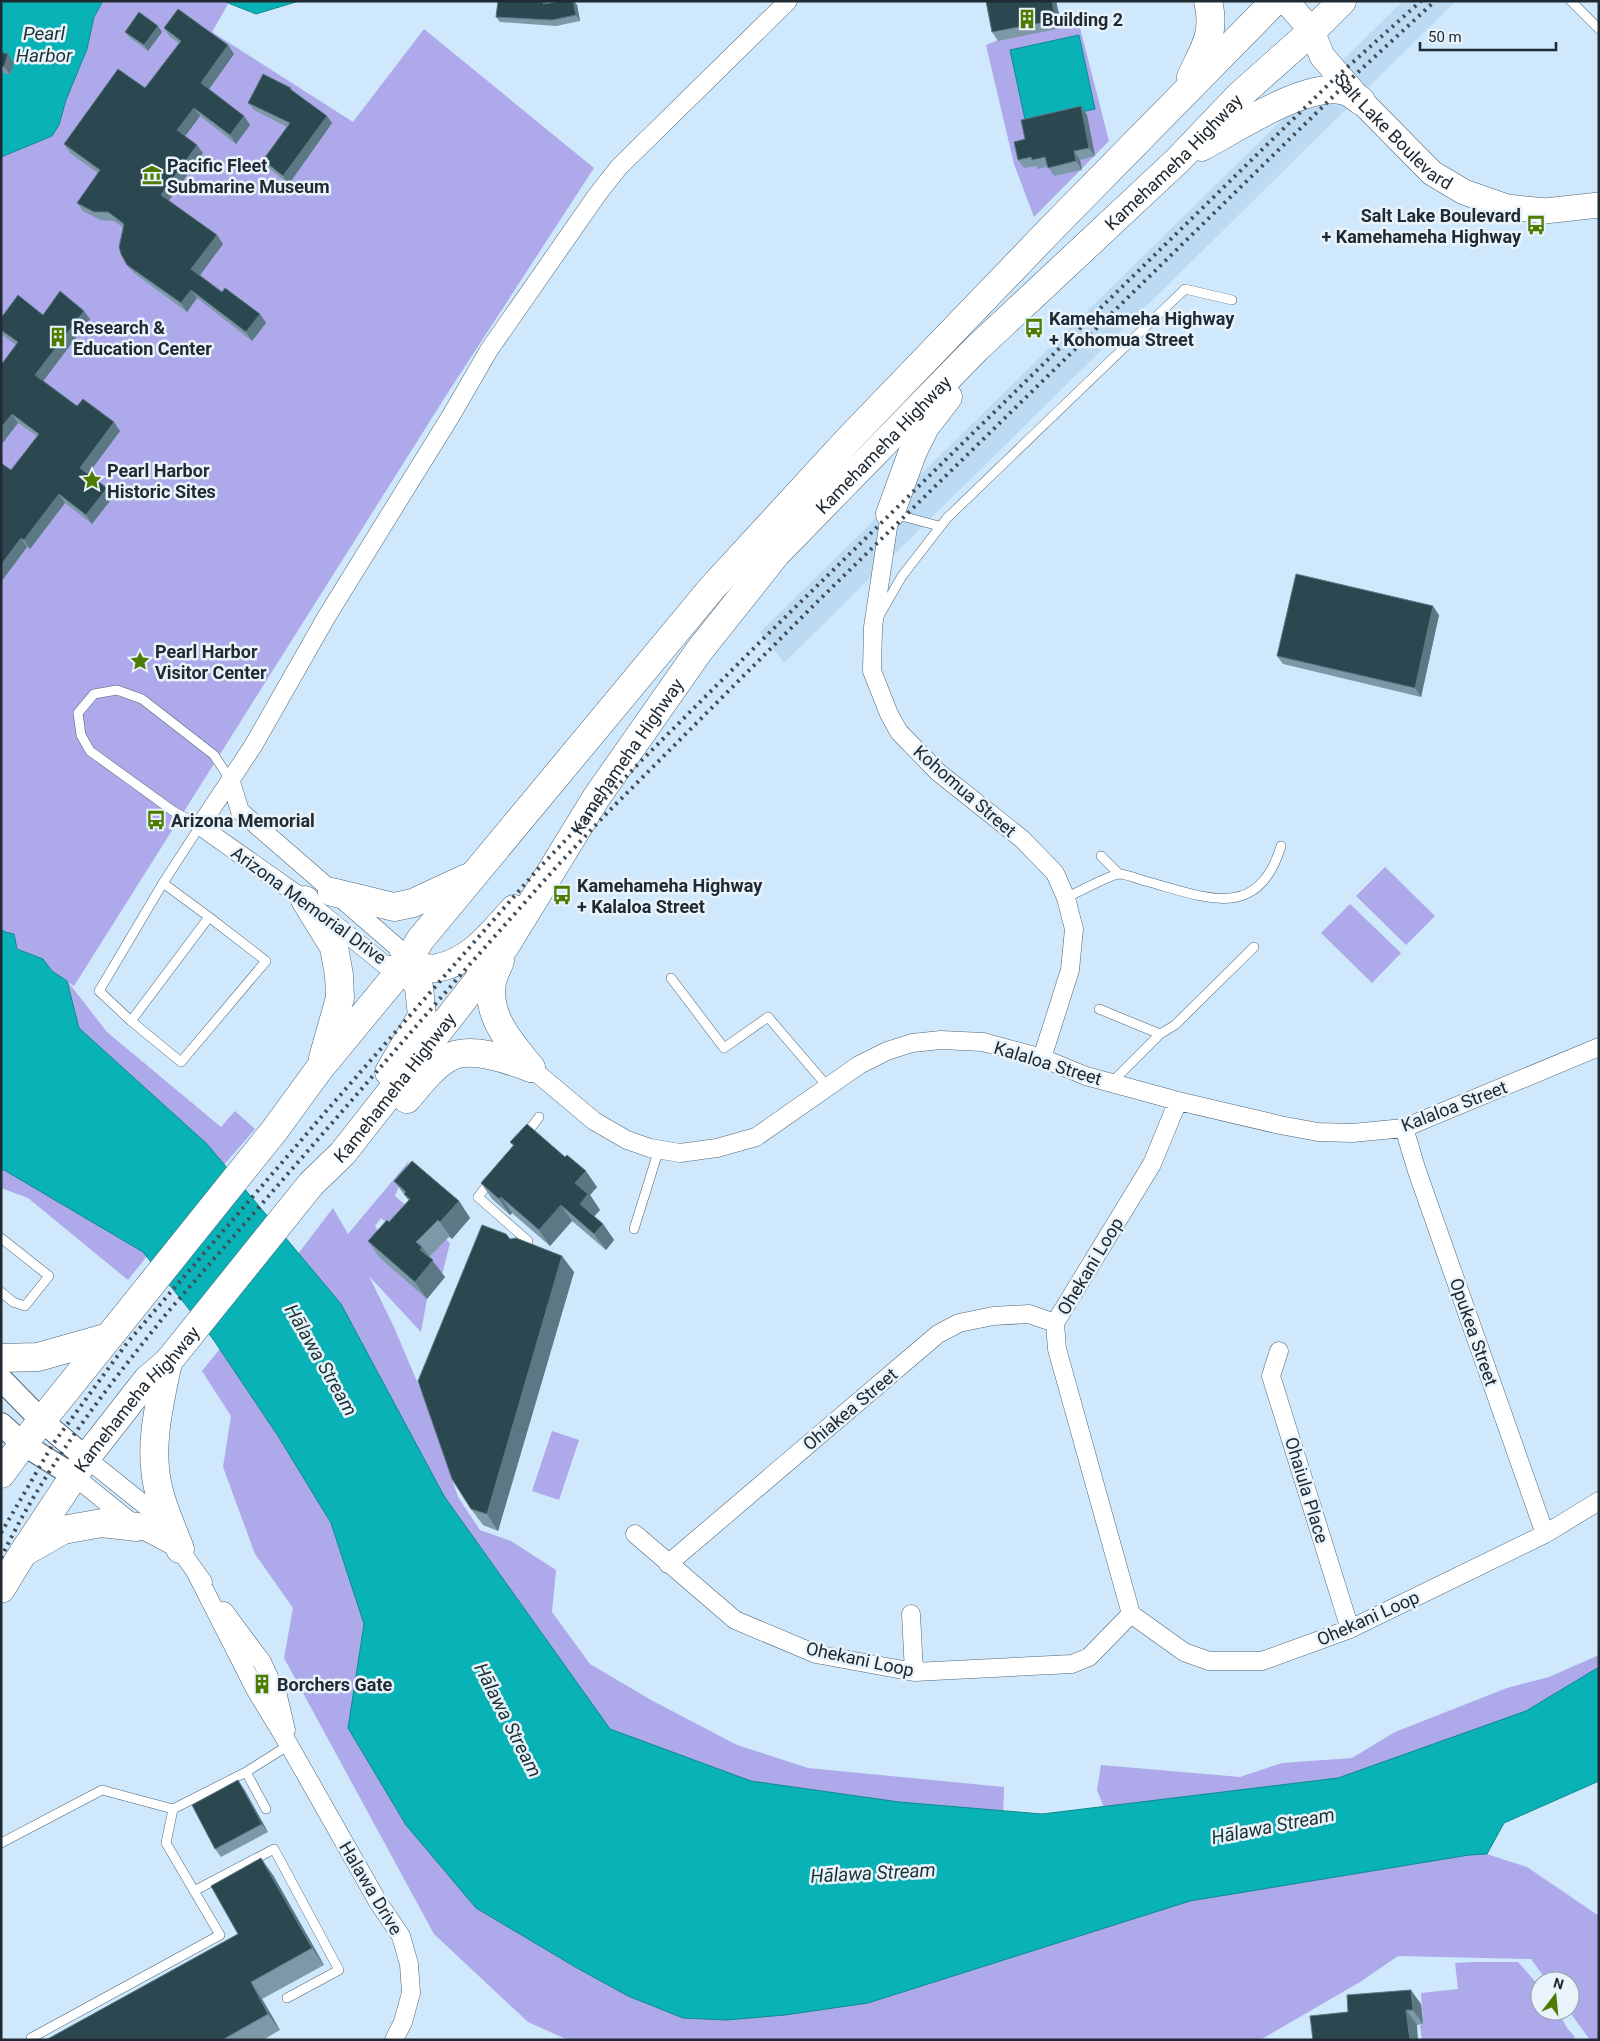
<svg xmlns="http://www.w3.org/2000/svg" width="1600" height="2041" font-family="Roboto,sans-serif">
  <rect width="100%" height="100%" fill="#cfe8fc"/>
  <path fill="#bcdbf3" d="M1403,1H1456L784,663L760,632Z"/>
  <path fill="#ada9ea" d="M103,1H223L228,4L212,32L353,122L424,29L594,168L447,394L74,986L68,982L107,1032L221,1127L235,1111L255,1129L204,1188L67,1035L66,981L52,971L43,959L17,949L1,929V157L51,136L59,125L66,100L87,49L94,17Z
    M1056,1L1062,28L1079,24L1109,141L1034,217L1014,164L986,45L998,40Z
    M1385,867L1435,916L1406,945L1356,896Z
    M1350,904L1401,953L1372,983L1321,933Z
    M1,1153L181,1213L128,1280L28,1198L1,1188Z
    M409,1161L395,1196L417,1215L400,1235L381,1218L375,1226L427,1299L421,1332L369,1276L393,1325L427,1405L458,1497L480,1530L511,1541L556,1570L552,1612L590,1664L651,1700L737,1745L808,1768L1004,1787L1003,1822L965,1846L544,1742L288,1267L333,1208L348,1234Z
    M440,1234L450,1243L442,1275L428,1258L433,1253Z
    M249,1313L284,1368L442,1826L1504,1823L1487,1854L1527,1867L1599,1916V2040H1590L1569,2011L1570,1981H1547L1531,1959L1398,1956L1360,1982L1260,2040H568L528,2022L434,1934L284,1658L293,1608L255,1554L223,1467L231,1416L202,1371Z
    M552,1431L579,1440L559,1500L532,1491Z
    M1599,1655V1689L1463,1780L1109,1820L1097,1790L1101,1765L1240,1777L1282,1763L1352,1758L1395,1732L1507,1688L1549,1677Z
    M1472,1962H1518L1540,1987V2011H1558L1567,2028L1575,2037L1572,2040H1422L1420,2025L1423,2024L1421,1993L1458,1989L1455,1963Z"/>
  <path fill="#08b2b6" stroke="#0f898e" d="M1,1H103L94,17L87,49L66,100L59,125L52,136L1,157Z
    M223,1H299L256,14Z
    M1079,35L1095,109L1026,124L1010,50Z
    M1,929L5,932L14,934L17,949L43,959L52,971L67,981L79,1028L207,1144L341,1304L444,1496L610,1729L751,1781L899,1802L1042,1814L1338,1778L1526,1711L1599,1667V1781L1504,1823L1487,1854L1469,1855L1190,1901L868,2003L785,2015L727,2020L683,2018L628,1996L577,1968L476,1908L406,1825L348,1728L364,1624L331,1523L278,1436L213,1339L143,1252L4,1170H1Z"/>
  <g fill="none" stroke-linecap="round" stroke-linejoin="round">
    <defs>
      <path id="service" d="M1571,1L1599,29
        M894,514L939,526
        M879,616L902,576L947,518L1185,289L1232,300
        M1101,856L1119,874
        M163,883L209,917L131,1021L99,991L163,883L200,826L173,811L90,751L81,735L78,713L94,694L117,690L142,699L214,755L231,781
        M1066,898C1076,893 1110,875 1119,874C1126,874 1138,879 1145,881C1202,896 1258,924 1281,846
        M671,978L724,1048L768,1017L828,1087
        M1099,1009L1160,1034L1112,1082
        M131,1021L181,1062L266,961L209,917
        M1160,1034L1175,1025L1254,947
        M524,1137L539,1117
        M492,1179L478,1197L528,1241L524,1250
        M634,1229L659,1149
        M1,1238L49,1276L25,1306L13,1302L1,1292
        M246,1772L266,1809
        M1,1843L102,1790L173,1809L246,1772L289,1745
        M194,1891L274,1849L339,1970L287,1998
        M31,2038L220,1935L166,1843L173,1809"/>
      <path id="minor" d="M890,514L873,627L872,671L889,714L899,732L938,772L1022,839L1055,873L1066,898L1074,929L1070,970L1042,1058
        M231,782L240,811L397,947L405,965H385L305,900L200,826L253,746L327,616L452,414L489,350L597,195L619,167L788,1
        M531,1068L594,1121L627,1140L650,1148L680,1153L717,1148L756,1137L859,1065L887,1051L912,1043L941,1040L983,1042L1042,1058L1086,1076L1178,1101L1280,1125L1318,1132L1352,1133L1404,1128L1599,1047
        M1404,1128L1417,1171L1545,1534
        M1279,1351L1271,1376L1350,1629
        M86,1458L152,1511L203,1582
        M74,1476L137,1527L177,1548
        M635,1534L735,1620L816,1654L914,1672L1072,1664L1089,1657L1131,1614L1184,1652L1209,1661H1262L1350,1629L1545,1534L1599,1501
        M668,1564L938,1334L959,1323L993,1316L1029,1314L1055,1323
        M196,1573L255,1689L289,1745L378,1902L401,1936L409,1964L411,1993L403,2022L394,2040
        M224,1611L262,1662L278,1696L286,1730
        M911,1614L914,1672
        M1131,1614L1057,1349L1055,1323L1152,1164L1178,1101"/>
      <path id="tertiary" d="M1,1379L42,1421L86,1458
        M1,1424L23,1444L74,1476"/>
      <g id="secondary">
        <path id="s1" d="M1286,1L1312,31L1322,56L1361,101L1432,173L1464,192L1507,207L1545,211L1599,205"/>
      </g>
      <g id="primary">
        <path d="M1191,77C1204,49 1216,34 1208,1"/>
        <path d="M1201,147C1234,130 1312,77 1348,92C1352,94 1357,98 1361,101"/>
        <path d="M890,514L913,451L925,427L948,397"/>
        <path d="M332,892L394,907L413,903L467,878"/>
        <path d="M305,900L334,947L339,975L340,998L323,1058"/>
        <path d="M500,961C498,967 493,975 492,982C486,1017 511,1043 531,1068"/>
        <path d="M405,965C415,966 428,970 437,968C471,962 492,933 514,909"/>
        <path d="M389,1072L422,1016L419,987L405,965"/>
        <path d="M407,1099C419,1085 432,1067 448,1058C469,1045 510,1060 531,1068"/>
        <path d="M1,1358L38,1357L109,1337"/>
        <path d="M168,1362C159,1405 147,1452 160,1495C165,1513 173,1531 180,1549"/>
        <path d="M1,1474L23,1444L274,1131L320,1068L405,965L420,940L712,588L848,440L1054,226L1275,1"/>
        <path d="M26,1551L63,1530L102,1523L137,1527"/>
        <path id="s2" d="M1,1589L23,1553L86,1458L147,1380L168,1362L311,1184L343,1153L506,945L596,798L699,651L776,554L976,349L1178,160L1240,95L1312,31L1342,1"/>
      </g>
    </defs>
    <use href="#service" stroke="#4f6576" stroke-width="10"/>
    <use href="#minor" stroke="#4f6576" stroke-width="19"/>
    <use href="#tertiary" stroke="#4f6576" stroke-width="24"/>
    <use href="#secondary" stroke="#4f6576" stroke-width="26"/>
    <use href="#primary" stroke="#4f6576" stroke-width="29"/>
    <use href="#service" stroke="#fff" stroke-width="9"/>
    <use href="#minor" stroke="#fff" stroke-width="18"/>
    <use href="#tertiary" stroke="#fff" stroke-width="22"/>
    <use href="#secondary" stroke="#fff" stroke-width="25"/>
    <use href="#primary" stroke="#fff" stroke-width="28"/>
    <path stroke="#414d58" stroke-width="4" stroke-dasharray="2.5 5" stroke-linecap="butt" d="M1,1533L53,1444L127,1343L322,1116L539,868L640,762L764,638L1333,80L1421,1
      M1,1558C44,1468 105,1390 167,1313L471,963L559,864L608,812L815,604L1355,75L1435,1"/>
  </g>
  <path fill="#7d98a6" d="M498,1H548V4L561,1H574L577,5L580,21L556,26L500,22L496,17Z
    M986,1H1056L1062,28L998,41L992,32Z
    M164,28L234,54L209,89L244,116L250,125L236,144L200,116L185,136L203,153L169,201L217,235L223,244L200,275L222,292L260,314L266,323L252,341L197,298L187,312L134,273L127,265L124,228L114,221L100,220L83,211L77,203L98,173L70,153L64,144L145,88L179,43L170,37Z
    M125,32H162L148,51L129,37Z
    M1,52L8,54L14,63L10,75L1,72Z
    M291,88L294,92L327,116L332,123L289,184L268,168L263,160L287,127L254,110L248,103Z
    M1081,106L1087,115L1095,156L1080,160L1082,170L1054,176L1048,166L1038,169L1036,166L1024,168L1018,160L1025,139Z
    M43,315L90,319L43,381L77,406L120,431L88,474L107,488L113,497L92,524L65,503L30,549L27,547L1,582V463L11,470L37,436L18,423L1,445L16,345L1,334V318Z
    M1439,615L1421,697L1283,664L1277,656Z
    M510,1142L597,1187L590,1195L600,1210L594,1216L603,1224L614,1240L606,1250L572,1221L550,1246L512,1213L510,1215L492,1199L481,1183L513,1146Z
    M394,1181L459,1201L470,1218L452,1239L449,1237L429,1257L445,1277L427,1299L380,1258L368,1241L389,1222L409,1201Z
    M510,1239L574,1272L498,1531L483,1525L471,1509Z
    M244,1789L268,1832L221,1857L215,1849Z
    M273,1875L324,1965L262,1999L280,2030L263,2040H46L238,1934Z
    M1421,2004L1423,2024L1417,2025L1348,2012Z"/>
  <path fill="#5c7884" d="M544,1H548L547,10L543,4Z
    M573,1H574L577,5L580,21L576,15Z
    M1052,1H1056L1062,28L1056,20Z
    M158,26L162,32L148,51L144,45Z
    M228,45L234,54L207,92L201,83Z
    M8,54L14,63L10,75L4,67Z
    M1081,106L1087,115L1095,156L1089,148Z
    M194,108L200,116L183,139L177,130Z
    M244,116L250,125L236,144L230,135Z
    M327,116L332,123L289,184L283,176Z
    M197,145L203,153L167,203L161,195Z
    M1074,151L1080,160L1082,170L1076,161Z
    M217,235L223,244L198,278L191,269Z
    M191,290L197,298L187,312L181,303Z
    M84,311L90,319L41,384L35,375Z
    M260,314L266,323L252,341L246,332Z
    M12,414L18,423L1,445V428Z
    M114,422L120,431L86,477L80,468Z
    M107,488L113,497L92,524L86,515Z
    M59,494L65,503L30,549L24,540Z
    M21,538L27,547L1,582V565Z
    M1433,606L1439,615L1421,697L1415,688Z
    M586,1171L597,1187L590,1195L600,1210L591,1220L580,1204L575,1183Z
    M501,1197L512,1213L510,1215L499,1199Z
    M459,1201L470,1218L452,1239L440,1222Z
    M561,1205L572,1221L550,1246L539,1230Z
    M603,1224L614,1240L606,1250L594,1234Z
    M422,1247L445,1277L427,1299L415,1282L420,1250Z
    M562,1256L574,1272L498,1531L487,1514Z
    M238,1780L244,1789L268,1832L262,1824Z
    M261,1858L273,1875L324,1965L312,1948Z
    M251,1982L262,1999L280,2030L268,2014Z
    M1411,1990L1421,2004L1423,2024L1413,2010Z
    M1406,2010L1417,2025L1418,2040H1410Z"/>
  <path fill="#2b4851" stroke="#5c7884" d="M498,1H544L543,4L561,1H573L576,15L552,20L496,17Z
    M986,1H1052L1056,20L992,32Z
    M178,9L228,45L201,83L244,116L230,135L194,108L177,130L197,145L161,195L217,235L191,269L222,292L225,288L260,314L246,332L191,290L181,303L127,265L121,254L119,247L124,224L108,212H94L77,203L100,170L64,144L118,69L145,88L181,41L164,28Z
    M139,12L158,26L144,45L125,32Z
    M1,52L8,54L4,67L1,66Z
    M263,74L291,88L290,89L327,116L283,176L263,160L290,123L248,103Z
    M1081,106L1089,148L1074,151L1076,161L1048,168L1045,157L1032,160L1031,157L1018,160L1014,142L1025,139L1021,120Z
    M60,291L84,311L35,375L77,406L83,399L114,422L80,468L107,488L86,515L59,494L24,540L21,538L1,565V463L11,470L39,434L12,414L1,428V365L18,342L1,330V318L18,295L43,315Z
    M1296,574L1433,606L1415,688L1277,656Z
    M527,1124L565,1157L567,1155L586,1171L575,1183L588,1194L580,1204L603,1224L594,1234L561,1205L539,1230L501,1197L499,1199L481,1183L514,1145L510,1142Z
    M412,1161L459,1201L440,1222L438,1220L416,1242L422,1247L420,1250L433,1260L415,1282L368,1241L387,1220L389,1222L410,1199L404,1194L406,1192L394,1181Z
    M482,1225L506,1234L510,1239L516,1238L562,1256L487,1514L471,1509L452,1479L418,1381Z
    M238,1780L262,1824L215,1849L192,1805Z
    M261,1858L312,1948L251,1982L268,2014L222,2040H46L238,1934L211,1886Z
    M1411,1990L1413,2010H1406L1410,2040H1313L1310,2016L1348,2012L1347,1995Z"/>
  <defs>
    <symbol id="building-bare" viewBox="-9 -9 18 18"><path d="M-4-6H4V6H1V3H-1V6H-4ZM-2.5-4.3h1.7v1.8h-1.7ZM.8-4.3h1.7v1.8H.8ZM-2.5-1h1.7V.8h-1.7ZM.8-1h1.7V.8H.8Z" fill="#4f7c00" stroke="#e9f3fb" stroke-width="2.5" paint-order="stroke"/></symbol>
    <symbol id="museum-bare" viewBox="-9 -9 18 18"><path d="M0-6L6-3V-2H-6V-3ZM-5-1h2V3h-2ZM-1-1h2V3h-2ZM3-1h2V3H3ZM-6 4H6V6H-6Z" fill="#4f7c00" stroke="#e9f3fb" stroke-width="2.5" paint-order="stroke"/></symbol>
    <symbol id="bus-bare" viewBox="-9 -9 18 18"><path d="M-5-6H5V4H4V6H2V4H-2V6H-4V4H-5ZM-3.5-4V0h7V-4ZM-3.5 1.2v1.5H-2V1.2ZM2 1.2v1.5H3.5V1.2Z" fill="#4f7c00" stroke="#e9f3fb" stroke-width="2.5" paint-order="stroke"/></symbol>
    <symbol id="sight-bare" viewBox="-9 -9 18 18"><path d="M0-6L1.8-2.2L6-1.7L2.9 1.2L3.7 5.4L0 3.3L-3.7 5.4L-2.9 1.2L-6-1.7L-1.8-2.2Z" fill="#4f7c00" stroke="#e9f3fb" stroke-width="2.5" paint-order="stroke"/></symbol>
  </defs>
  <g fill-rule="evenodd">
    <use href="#building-bare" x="1013" y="5" width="28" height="28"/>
    <use href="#museum-bare" x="138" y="161" width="28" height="28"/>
    <use href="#bus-bare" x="1522" y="211" width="28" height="28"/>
    <use href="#bus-bare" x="1020" y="314" width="28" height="28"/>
    <use href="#building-bare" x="44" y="323" width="28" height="28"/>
    <use href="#sight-bare" x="78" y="466" width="28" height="28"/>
    <use href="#sight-bare" x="126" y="647" width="28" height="28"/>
    <use href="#bus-bare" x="142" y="806" width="28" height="28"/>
    <use href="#bus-bare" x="548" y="881" width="28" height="28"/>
    <use href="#building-bare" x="248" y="1670" width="28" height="28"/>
  </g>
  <g text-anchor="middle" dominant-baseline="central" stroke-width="5" stroke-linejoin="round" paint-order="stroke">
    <g font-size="18" font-weight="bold" fill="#202a32" stroke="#e9f3fb" text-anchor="start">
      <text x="1042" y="19">Building 2</text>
      <text x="167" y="165">Pacific Fleet<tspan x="167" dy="21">Submarine Museum</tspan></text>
      <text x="1521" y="215" text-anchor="end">Salt Lake Boulevard<tspan x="1521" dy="21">+ Kamehameha Highway</tspan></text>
      <text x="1049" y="318">Kamehameha Highway<tspan x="1049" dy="21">+ Kohomua Street</tspan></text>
      <text x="73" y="327">Research &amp;<tspan x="73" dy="21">Education Center</tspan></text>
      <text x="107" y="470">Pearl Harbor<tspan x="107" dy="21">Historic Sites</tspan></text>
      <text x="155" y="651">Pearl Harbor<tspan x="155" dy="21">Visitor Center</tspan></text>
      <text x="171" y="820">Arizona Memorial</text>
      <text x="577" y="885">Kamehameha Highway<tspan x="577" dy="21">+ Kalaloa Street</tspan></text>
      <text x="277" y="1684">Borchers Gate</text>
    </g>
    <g font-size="18" fill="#202a32" stroke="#e9f3fb">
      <text stroke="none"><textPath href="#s1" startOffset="171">Salt Lake Boulevard</textPath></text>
      <text stroke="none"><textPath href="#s2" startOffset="1854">Kamehameha Highway</textPath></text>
      <text stroke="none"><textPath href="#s2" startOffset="1449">Kamehameha Highway</textPath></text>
      <text stroke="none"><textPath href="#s2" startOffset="1044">Kamehameha Highway</textPath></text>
      <text transform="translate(965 791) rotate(41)">Kohomua Street</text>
      <text transform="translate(309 905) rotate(36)">Arizona Memorial Drive</text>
      <text transform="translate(1048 1063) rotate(17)">Kalaloa Street</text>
      <text stroke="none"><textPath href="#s2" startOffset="639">Kamehameha Highway</textPath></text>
      <text transform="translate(1454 1106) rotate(-21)">Kalaloa Street</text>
      <text transform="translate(1090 1266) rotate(-59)">Ohekani Loop</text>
      <text transform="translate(1474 1332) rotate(71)">Opukea Street</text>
      <text stroke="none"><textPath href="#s2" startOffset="234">Kamehameha Highway</textPath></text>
      <text transform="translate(850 1409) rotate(-40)">Ohiakea Street</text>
      <text transform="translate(1307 1490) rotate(73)">Ohaiula Place</text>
      <text transform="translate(1368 1618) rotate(-24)">Ohekani Loop</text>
      <text transform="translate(860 1659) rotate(12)">Ohekani Loop</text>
      <text transform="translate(371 1888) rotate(59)">Halawa Drive</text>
    </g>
    <g font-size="19" font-style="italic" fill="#1a3232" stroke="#e9f3fb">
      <text x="44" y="33">Pearl<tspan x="44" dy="22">Harbor</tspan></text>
      <text transform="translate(321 1360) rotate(60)">Hālawa Stream</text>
      <text transform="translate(508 1720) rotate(63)">Hālawa Stream</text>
      <text transform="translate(1273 1826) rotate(-11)">Hālawa Stream</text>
      <text transform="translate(873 1873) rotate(-3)">Hālawa Stream</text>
    </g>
  </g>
  <rect width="1600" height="2041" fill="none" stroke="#202a32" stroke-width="5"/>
  <g transform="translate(1555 1996) rotate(16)"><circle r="24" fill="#e9f3fb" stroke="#99a3ab"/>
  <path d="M0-4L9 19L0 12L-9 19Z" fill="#4f7c00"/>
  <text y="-8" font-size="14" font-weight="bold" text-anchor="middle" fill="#202a32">N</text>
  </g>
  <path d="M1420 42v8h136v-8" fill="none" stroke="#202a32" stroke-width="2.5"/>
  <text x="1428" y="42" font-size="15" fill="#202a32" stroke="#e9f3fb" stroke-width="4" paint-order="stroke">50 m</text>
</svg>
